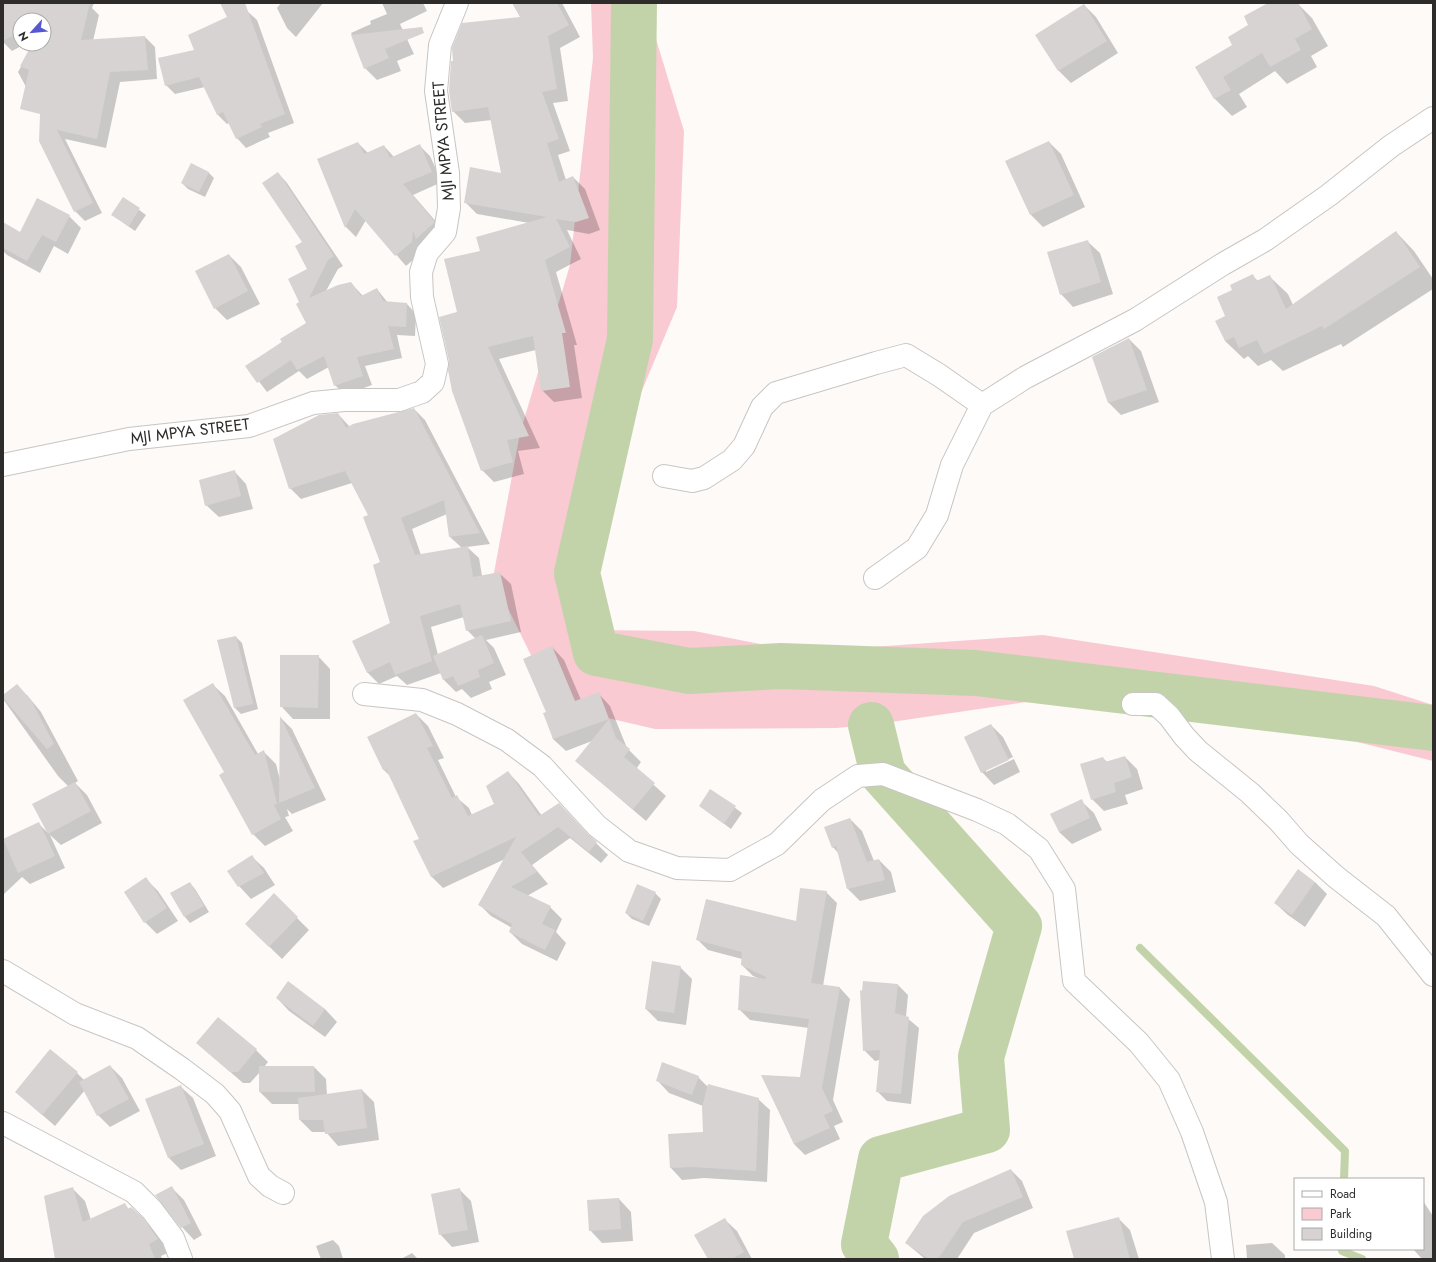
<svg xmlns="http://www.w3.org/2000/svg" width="1436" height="1262" font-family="Jost,sans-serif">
  <rect width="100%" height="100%" fill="#fdfaf8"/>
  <path fill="#f9cad2" d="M591,3H645L684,131L677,307L604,481L583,547L580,630L694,631L800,652L1043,635L1374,686L1433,705V761L1135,686L871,725L836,728L655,729L556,706L493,578L520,433L570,265L593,58Z"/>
  <path fill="#0003" fill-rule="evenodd" d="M3,3H94L92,8L99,15L93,41L145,37L155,47L157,79L120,82L106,148L65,139L102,213L85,221L75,211L41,115L18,72L34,44H44V20H20V44H25L12,51L3,42Z
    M281,3H323L296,37L287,28L277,8Z
    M382,3H423L427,11L400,24L414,54L397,61L401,71L377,80L365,68L351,33L371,24L370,21L387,14Z
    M513,3H562L580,37L560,48L568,101L553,103L570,151L558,155L566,180L573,177L585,189L600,230L589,234L567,230L581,259L556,272L577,345H574L582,398L554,402L542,390L536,350L499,359L540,448L518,451L524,474L494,482L482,470L458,313L481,251L529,223L477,214L465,202L502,174L492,120L465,123L453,111L521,18Z
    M1270,3H1297L1312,18L1328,46L1311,56L1317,67L1287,84L1275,71L1239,94L1247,107L1232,116L1215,99L1196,67L1234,45Z
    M1084,5L1096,17L1118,53L1071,83L1058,70Z
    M247,11L257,20L294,123L268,133L270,137L246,148L237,138L229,123L227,124L218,115L205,87L175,94L166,85L196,50Z
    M1049,142L1061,154L1085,207L1043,227L1031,215Z
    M358,143L368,153L384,146L394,157L419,145L430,156L442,182L413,195L445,232L406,266L366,220L356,237L346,227L318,159Z
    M208,172L214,178L205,197L188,189L182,183Z
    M278,173L287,183L343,266L338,269L326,291L351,283L363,296L377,289L388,303L407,304L416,314L415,336L397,335L402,358L365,366L372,385L345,395L335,385L329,367L307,379L299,371L267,392L247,366L308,324L300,303L309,270L304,243Z
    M123,198L146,215L135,231L112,215Z
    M69,216L81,228L68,254L54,246L40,273L7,255L3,251V228L21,233Z
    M1396,232L1414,251L1433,279V289L1343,347L1341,344L1283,371L1271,360L1258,366L1248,356L1244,359L1225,341L1227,316L1233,290L1253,276L1258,281L1269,276L1288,294L1293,305Z
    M1087,241L1100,253L1113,294L1073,307L1061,294Z
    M229,255L241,267L260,304L227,320L215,308Z
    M1129,339L1141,351L1159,402L1121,415L1109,403L1093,357Z
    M414,409L425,420L490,544L467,547L479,558L482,576L499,573L511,584L521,632L486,640L494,648L506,675L489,682L492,689L471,698L462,689L456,692L444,680L441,673L407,685L397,676L379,684L368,673L354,642L392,624L382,563L369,516L352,483L301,499L290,488L338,414L350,427ZM447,514L450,537L462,548L421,555L412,529ZM464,617L467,630L476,639L438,655L431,627Z
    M234,471L246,484L253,509L219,517L206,505Z
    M236,637L242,643L258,709L241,714L235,708Z
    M552,647L564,660L581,700L598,693L610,706L627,748L641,762L636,769L666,796L646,821L576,761L592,741L566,751L553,739L547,713Z
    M318,656L330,669V719H293L281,706Z
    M212,684L225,696L258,754L264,752L276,764L280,780L281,718L292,729L326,800L292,814L287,809L289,816L285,817L293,831L265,846L253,834L226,772Z
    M27,695L41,712L78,781L75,783L87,795L102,823L61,845L50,835L65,868L30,884L22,877L3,895V840L39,824L47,832L68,786L58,776L3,699V697Z
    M416,714L428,726L444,758L438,760L456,797L469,808L472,815L495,805L508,772L519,784L542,816L591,838L608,855L601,863L570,838L532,865L548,884L527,896L550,907L562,919L556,932L566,943L557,961L522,944L510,932L512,928L491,916L480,905L505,859L443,888L431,876L420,839L390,776L384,770Z
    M991,725L1003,737L1013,757L986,770V772L1014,759L1020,772L994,785L982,772Z
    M1125,757L1137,769L1143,789L1125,795L1128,804L1104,811L1092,799L1103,758L1107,762Z
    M711,790L742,813L731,829L700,806Z
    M1081,801L1094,813L1102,830L1072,844L1059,832Z
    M850,819L862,831L874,861L879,860L891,872L896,892L860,901L847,888L839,854L833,847Z
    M251,856L264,868L275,885L251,899L239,886Z
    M146,879L158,891L178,921L157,934L145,922Z
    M1315,882L1327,894L1305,927L1288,915L1275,903Z
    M190,883L195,889L209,912L190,923L185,917L171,894Z
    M826,892L837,903L823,986L840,988L850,999L833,1100L843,1122L834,1126L840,1139L805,1155L794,1144L763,1076L801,1078L809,1028L750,1020L739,1009L758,978L753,976L742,965V959L708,950L697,939L796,923Z
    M655,893L661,899L649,926L632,919L626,913Z
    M274,895L309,930L282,959L246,924Z
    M680,967L692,979L686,1025L658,1021L646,1009Z
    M898,985L908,995L906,1017L919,1028L911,1104L887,1101L877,1091L880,1060L875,1061L864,1050Z
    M277,998L325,1009L337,1022L325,1037L289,1011Z
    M197,1043L256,1050L268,1062L264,1067H314L326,1079L327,1095L362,1090L374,1102L379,1140L338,1146L326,1132H312L300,1120V1104H272L260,1092V1072L250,1083H243Z
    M110,1066L122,1078L140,1111L110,1127L98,1115L85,1090L55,1126L16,1092L77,1073L84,1080Z
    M698,1077L708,1087L758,1099L770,1110L767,1182L704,1178L682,1180L671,1168L704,1133L703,1106L669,1093L657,1080Z
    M180,1086L193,1098L216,1156L181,1170L169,1158Z
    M1011,1170L1022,1181L1033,1208L974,1233L957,1259H925L906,1243Z
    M172,1188L184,1200L202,1235L194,1240L182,1227Z
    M73,1189L85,1201L91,1220L124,1204L129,1209L131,1208L155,1232L170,1252L161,1256L162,1259H56Z
    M459,1189L471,1201L479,1242L452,1247L440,1234Z
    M619,1199L631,1212L633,1241L602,1243L590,1230Z
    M1423,1201L1433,1216V1259H1422L1413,1249H1423Z
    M1118,1218L1130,1230L1139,1259H1075Z
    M724,1219L737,1231L752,1259H709Z
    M333,1240L339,1246L343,1259H321L316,1246Z
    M1272,1243L1285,1255V1259H1247L1246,1245Z
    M412,1253L418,1259H401Z"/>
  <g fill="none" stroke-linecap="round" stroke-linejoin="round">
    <path stroke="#c3d3a9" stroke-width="8" d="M1140,948L1345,1151L1344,1179
      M1342,1249V1251L1362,1259"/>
    <path stroke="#c3d3a9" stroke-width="46" d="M634,3L630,339L577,573L596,653L689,671L781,666L976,673L1433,728
      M871,725L883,774L1019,926L981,1057L987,1130L881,1159L864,1244L876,1259"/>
  </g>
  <path fill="#d7d3d2" d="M3,3H90L81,40L145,36L148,70L110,72L97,139L57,130L93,203L74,212L39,141L40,114L20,109L29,70L20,66L32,44H44V24L47,19L20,20V32L3,41Z
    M220,3H245L285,114L260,124L262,127L236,139L223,112L217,115L199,77L165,86L158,58L194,50L188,35L227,17Z
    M512,3H557L569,25L548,36L557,89L542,92L559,139L547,143L559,182L573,176L589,218L576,222L556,219L570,247L545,260L566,333H562L570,387L541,391L533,336L488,347L529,436L507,440L513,462L481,471L452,391L448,370L449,361L439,317L457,312L444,259L480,251L476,237L547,217L464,203L470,167L501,173L488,107L452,112L449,91L451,61H453L452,48L462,23L520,17Z
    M1268,3H1298L1312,29L1295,39L1301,50L1270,67L1262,53L1223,77L1231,90L1214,99L1195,67L1232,45L1228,37L1248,25L1244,16Z
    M1084,4L1107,41L1058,71L1035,35Z
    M422,27L424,33L385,49L389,58L364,69L351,35Z
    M1049,141L1074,195L1030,215L1005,161Z
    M358,142L364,154L384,145L390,158L420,144L432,172L403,184L434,221V223L416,239L413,230L412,242L395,256L355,209L345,228L317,159Z
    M191,163L209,172L199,192L181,183Z
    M278,172L334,256L328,260L309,298L338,285L351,282L361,296L377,288L383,301L407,303L406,327L388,326L394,349L357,357L363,376L334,386L324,356L297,370L291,360L257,383L245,366L282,342L280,339L306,323L296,304L299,302L288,279L307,269L295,246L302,242L262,183Z
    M123,197L140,208L129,226L111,215Z
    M37,198L70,215L56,242L42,235L27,261L3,248V222L20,232Z
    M1396,231L1420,267L1324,329L1322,326L1264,354L1257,340L1239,348L1234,337L1225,341L1215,321L1225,316L1217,297L1232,290L1230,285L1253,274L1256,281L1270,275L1286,309Z
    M1088,240L1101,282L1060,295L1047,252Z
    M229,254L248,291L214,309L195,271Z
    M1129,338L1147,390L1108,403L1092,357Z
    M414,408L480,533L449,537L444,500L401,518L415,555L468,546L473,577L500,572L511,621L466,631L460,604L420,616L432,661L395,675L390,662L367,673L352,641L390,623L373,565L380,562L363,517L368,515L345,471L289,489L273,439L319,415L338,413L346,428L353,424Z
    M235,470L241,496L205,506L199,480Z
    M482,635L494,663L478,670L480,677L458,686L453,676L443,680L433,656Z
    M236,636L253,704L234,708L217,640Z
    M552,646L575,701L599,692L609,719L553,739L543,713L546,712L523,659Z
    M280,655H319L318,708L280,707Z
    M213,683L255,755L264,750L277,804L274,805L281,819L252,835L219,775L224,772L183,700Z
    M17,684L31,700L54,744L47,749L3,698V695Z
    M416,713L433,746L427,748L452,798L457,795L468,816L494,804L486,786L508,771L539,816L559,803L588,834L597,842L589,852L558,827L521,852L537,872L511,887L551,906L542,924L555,930L545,950L509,932L512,924L478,905L516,837L431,877L413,841L419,839L386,769L383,770L367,737Z
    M280,716L315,788L279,803Z
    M609,719L616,738L630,749L624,757L655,783L633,809L575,761Z
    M991,724L1009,760L981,773L964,737Z
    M1125,756L1132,777L1114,783L1116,792L1091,800L1080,764L1103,757L1105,762Z
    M75,782L91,811L48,834L32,804Z
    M710,789L736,806L724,824L699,806Z
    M1082,799L1090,818L1059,832L1050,814Z
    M850,818L867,862L879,859L885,880L847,889L836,846L832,848L824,827Z
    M39,822L55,856L18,873L3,839Z
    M252,855L264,873L238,887L227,871Z
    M1298,869L1315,882L1292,915L1274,903Z
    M146,877L167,908L144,923L124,892Z
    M190,882L204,906L184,917L170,893Z
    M637,884L656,892L643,921L625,913Z
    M800,888L827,891L811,983L840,987L822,1088L833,1111L824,1115L830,1128L794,1144L761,1075L800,1077L809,1019L738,1010L740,975L766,979V977L741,965L742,952L696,940L706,899L796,921Z
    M274,893L298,917L269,947L245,924Z
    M652,961L681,966L674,1013L645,1009Z
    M288,981L325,1009L313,1026L276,998Z
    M863,981L898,984L895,1013L909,1017L901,1094L876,1092L880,1050L863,1051L860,990L862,991Z
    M218,1017L257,1049L238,1072H230L196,1043Z
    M50,1049L78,1072L42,1115L15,1092Z
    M662,1062L699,1076L692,1095L656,1081Z
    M110,1065L129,1099L97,1116L79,1082Z
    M259,1066H314L315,1092H259Z
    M708,1084L759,1098L756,1171L692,1167L670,1168L668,1134L703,1132L702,1107Z
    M181,1085L204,1144L168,1158L145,1099Z
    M362,1089L367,1128L325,1134L323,1120H299L298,1098Z
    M1011,1169L1023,1197L963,1222L938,1259H929L905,1243L923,1216L949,1196Z
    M172,1186L191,1223L181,1228L155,1195Z
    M73,1187L83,1222L125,1203L128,1209L131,1207L143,1218L158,1239L149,1244L155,1259H55L44,1196Z
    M460,1188L468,1230L439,1235L431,1194Z
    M619,1198L621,1229L589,1231L587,1200Z
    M1119,1217L1130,1259H1074L1066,1231Z
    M725,1218L744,1252L732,1259H708L694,1235Z"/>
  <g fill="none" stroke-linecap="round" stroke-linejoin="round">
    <defs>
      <path id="minor" d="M3,465L129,439L249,426L313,403L344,400H399L422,392L433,382L437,364L422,297L421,272L427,253L445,232L449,208L448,173L436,91L440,45L457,3
        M664,476L692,481L704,478L732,460L744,446L762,407L776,393L876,363L906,355L939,375L982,405
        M875,578L917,548L937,515L952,465L982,405L1026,377L1135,320L1223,264L1265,240L1329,195L1391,146L1433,118
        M364,694L422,700L457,714L507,740L542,766L597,826L629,851L677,868L730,870L777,844L822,800L858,776L883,774L977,810L1007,824L1039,849L1064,889L1074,981L1139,1043L1169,1080L1192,1132L1216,1202L1223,1259
        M1133,704H1156L1169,716L1184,736L1198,751L1250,793L1279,821L1299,844L1336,877L1386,916L1433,975
        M3,971L75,1014L137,1038L182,1069L215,1094L230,1111L259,1176L270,1186L283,1193
        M3,1123L134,1192L152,1210L173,1238L181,1259"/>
    </defs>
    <use href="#minor" stroke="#c8c5c3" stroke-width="24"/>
    <use href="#minor" stroke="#fff" stroke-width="22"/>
  </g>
  <g text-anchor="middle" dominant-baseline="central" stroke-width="3" stroke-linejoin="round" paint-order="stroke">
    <g font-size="16" fill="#2d2c2b" stroke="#fff">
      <text transform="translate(443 141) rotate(-95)">MJI MPYA STREET</text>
      <text transform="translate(190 431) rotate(-7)">MJI MPYA STREET</text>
    </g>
  </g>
  <rect width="1436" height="1262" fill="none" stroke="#2d2c2b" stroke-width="8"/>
  <rect x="1294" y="1178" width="130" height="72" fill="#ffffff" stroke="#ababaa"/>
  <rect x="1302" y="1191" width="20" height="6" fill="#ffffff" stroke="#ababaa"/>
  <text x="1330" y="1198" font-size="12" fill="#2d2c2b">Road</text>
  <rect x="1302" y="1208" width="20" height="12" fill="#f9cad2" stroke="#ababaa"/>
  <text x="1330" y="1218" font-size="12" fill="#2d2c2b">Park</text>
  <rect x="1302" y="1228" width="20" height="12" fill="#d7d3d2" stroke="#ababaa"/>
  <text x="1330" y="1238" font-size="12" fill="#2d2c2b">Building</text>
  <g transform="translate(32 32) rotate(243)"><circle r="19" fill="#ffffff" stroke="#ababaa"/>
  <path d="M0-3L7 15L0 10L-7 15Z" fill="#5758cf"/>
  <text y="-6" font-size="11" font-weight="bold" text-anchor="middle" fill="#2d2c2b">N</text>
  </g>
</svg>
